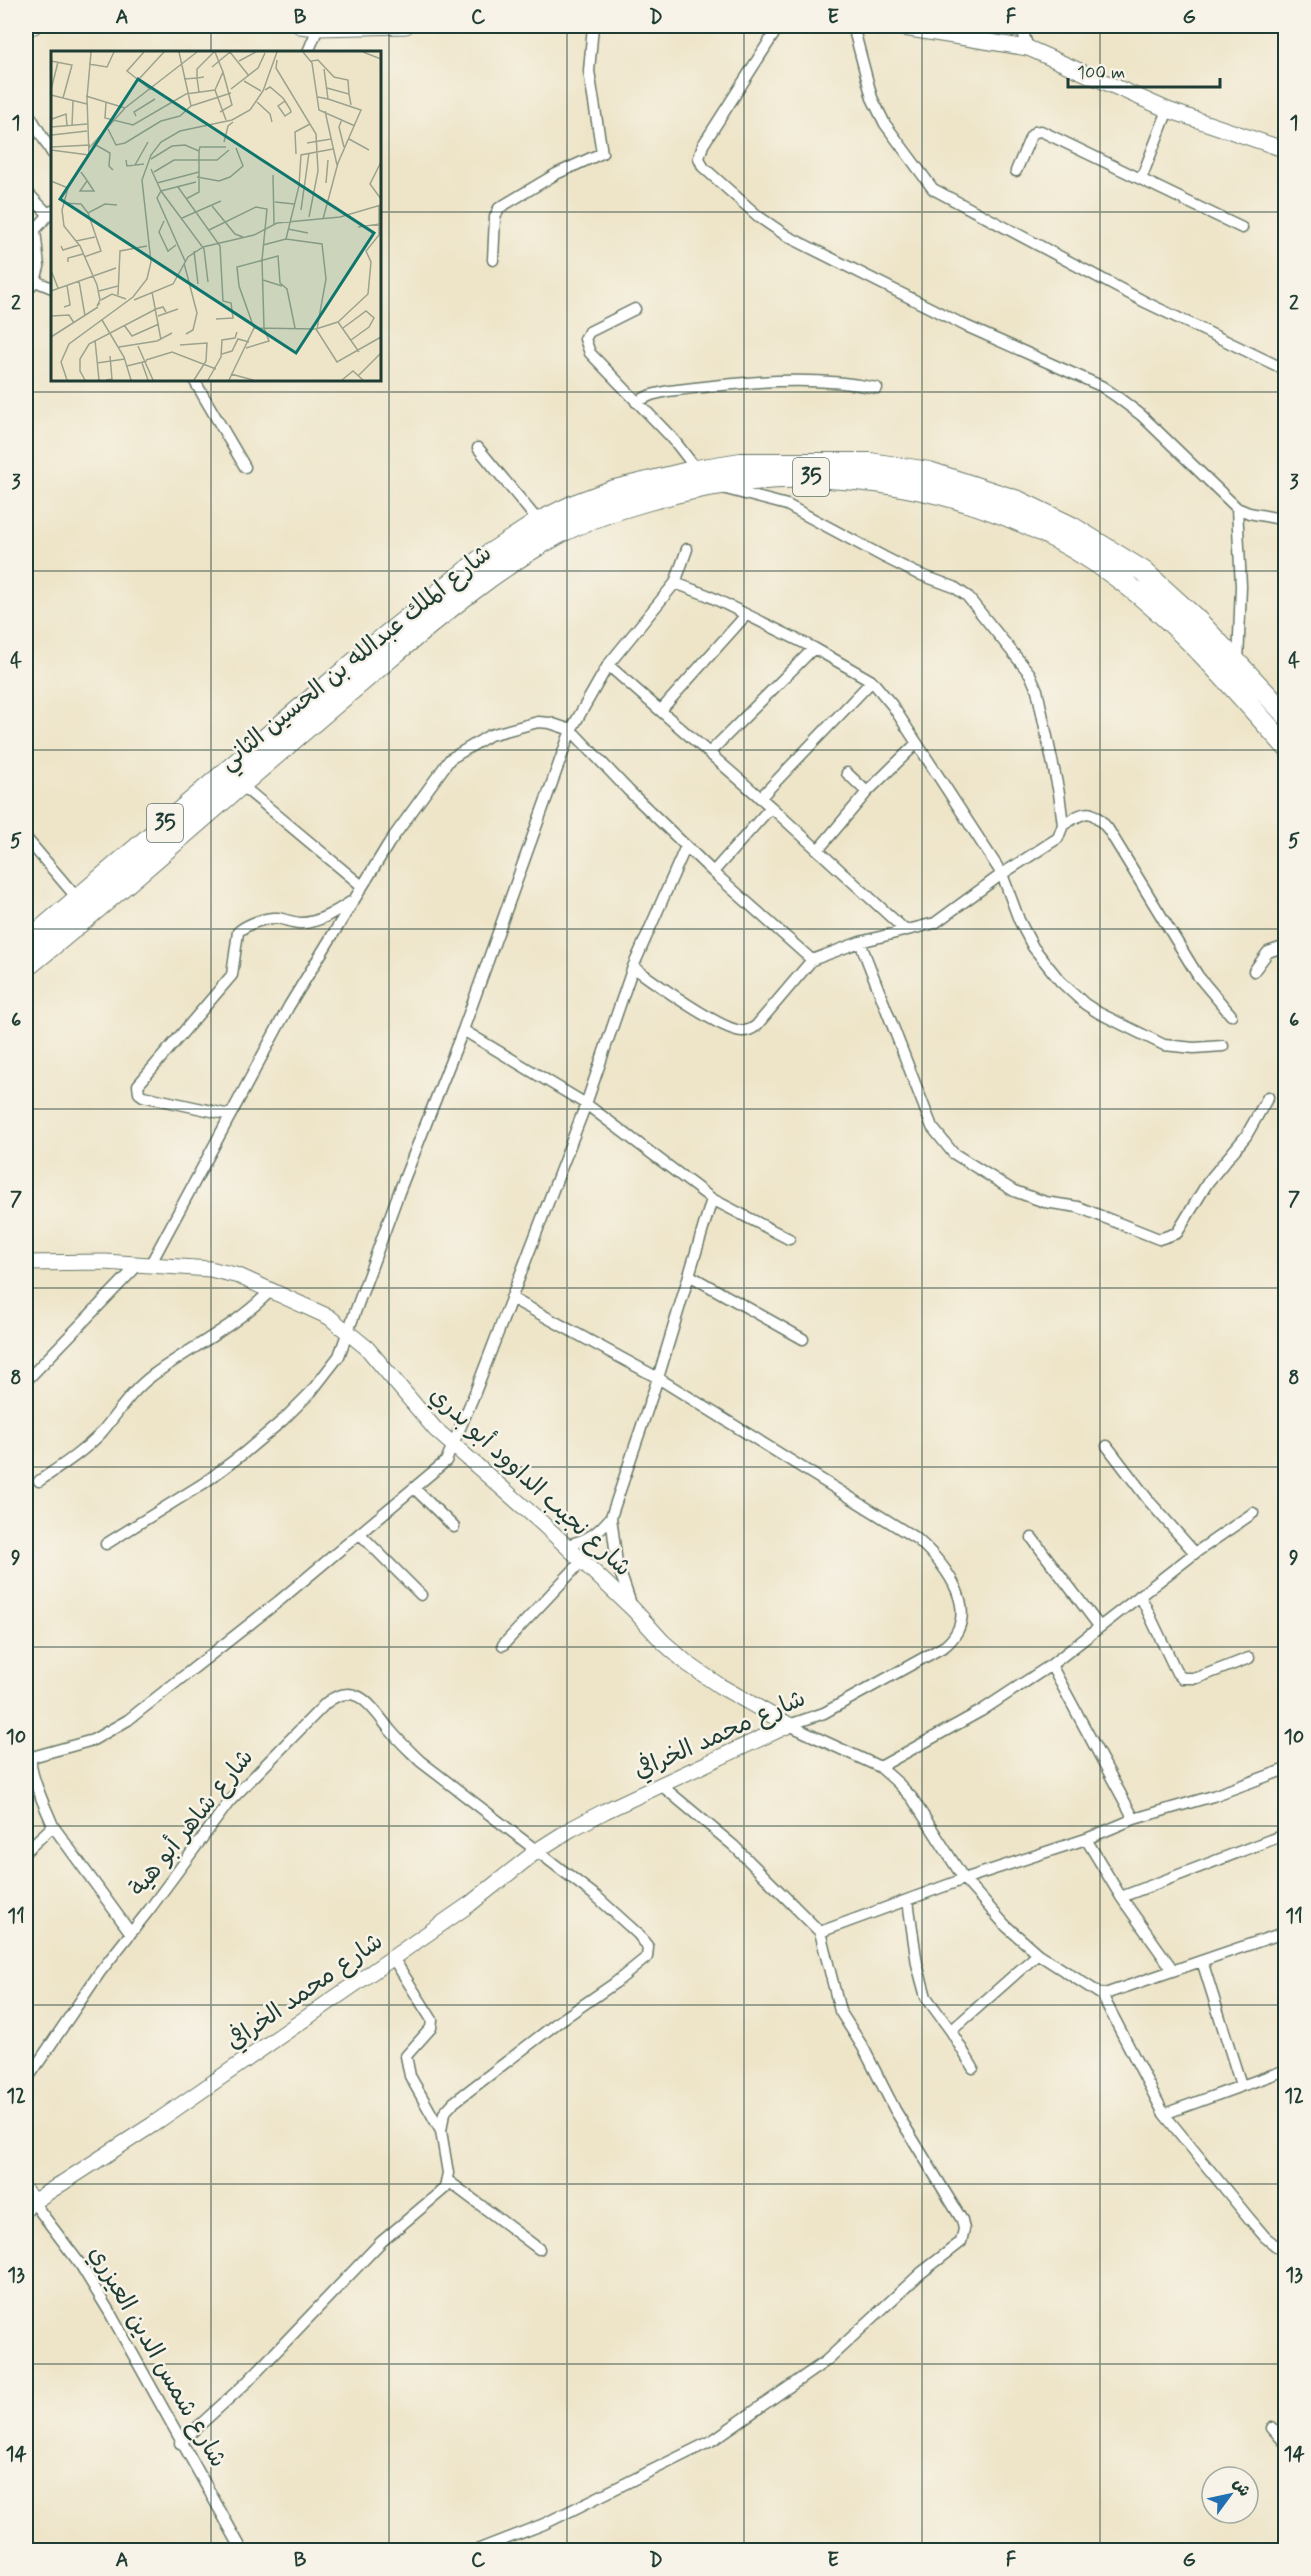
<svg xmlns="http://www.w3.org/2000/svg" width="1311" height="2576" font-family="Mynerve,'Playpen Sans Arabic',sans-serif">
  <rect width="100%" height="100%" fill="#f7f3e8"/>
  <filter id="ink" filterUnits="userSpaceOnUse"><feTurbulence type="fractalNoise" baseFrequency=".0167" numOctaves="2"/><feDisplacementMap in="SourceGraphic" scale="12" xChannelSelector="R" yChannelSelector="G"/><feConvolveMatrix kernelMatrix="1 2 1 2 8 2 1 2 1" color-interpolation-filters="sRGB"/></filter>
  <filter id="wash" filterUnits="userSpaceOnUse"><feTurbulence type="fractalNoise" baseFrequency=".008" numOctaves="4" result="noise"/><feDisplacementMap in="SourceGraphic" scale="24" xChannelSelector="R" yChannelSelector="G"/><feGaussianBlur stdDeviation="1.35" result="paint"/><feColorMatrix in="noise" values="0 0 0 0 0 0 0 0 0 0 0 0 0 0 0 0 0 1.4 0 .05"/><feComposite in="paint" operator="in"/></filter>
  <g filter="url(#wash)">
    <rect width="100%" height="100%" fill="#eee5c9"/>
  </g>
  <g filter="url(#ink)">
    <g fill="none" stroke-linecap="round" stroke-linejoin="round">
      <defs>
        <path id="street" d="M779,26L703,145L699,158L703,167L759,217L787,236L966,326L1101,386L1116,396L1141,415L1237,508L1249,513L1286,520
          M853,26L872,98L885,124L933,189L1145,302L1286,370
          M1021,26L1028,48
          M308,52L318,28
          M26,109L52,153
          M1016,171L1031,136L1035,132L1041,131L1242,228
          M1141,179L1168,110
          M26,191L48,214
          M52,211L35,230L39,267L35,281L52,288
          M493,260L495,217L499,208L556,174L602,153L589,71L593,26
          M26,292L35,281
          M635,309L589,332L585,339L590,353L673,439L697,470
          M194,380L245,467
          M636,402L651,395L668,391C738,383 807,374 877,388
          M478,448L539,522
          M1237,508L1241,586L1238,663
          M675,583L707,595L814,648L872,681L892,705L1002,874L1019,920L1033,947L1060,981L1085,1004L1099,1013L1164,1045L1194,1048L1223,1046
          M608,665L771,807L905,930
          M661,710L746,615
          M709,753L814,648
          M847,773L867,792
          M240,784L362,886
          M760,798L872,681
          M1063,825C1086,811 1089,806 1108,829L1198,976L1231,1015
          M26,838L77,898
          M818,850L867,792L917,743
          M713,872L771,807
          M860,942L932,1127L953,1153L1014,1191L1045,1202L1078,1207L1159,1239L1177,1233L1208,1182L1246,1136L1268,1097
          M633,967C654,982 720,1030 742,1031C747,1031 752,1029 756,1026L812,960L860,942L935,923L1002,874L1058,838L1063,825L1059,793L1037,690L1030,674L967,596L954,587L916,573L884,557L787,505L726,489
          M1254,971L1268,952L1286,946
          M463,1030L586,1104L712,1199L789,1239
          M230,1115L143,1096L139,1093L138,1085L232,975L238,932C247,924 266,917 277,918C285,919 293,923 301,923C319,923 338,910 352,901
          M150,1265L289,1006L389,843L450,759L490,735L538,722L550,723L571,730L629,791L713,872L812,960
          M689,1275L803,1339
          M511,1298L658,1378L917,1539C946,1565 984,1613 945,1646L824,1713L789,1725
          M26,1381L138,1265
          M1107,1446L1149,1501L1195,1553
          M39,1481C61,1466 83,1452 101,1433C118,1413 131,1391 153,1375C193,1346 238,1325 272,1289
          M415,1489L454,1527
          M360,1534L421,1595
          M1032,1538L1099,1626
          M106,1544L204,1483L244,1453L283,1420L311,1392L339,1356L399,1192L463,1030L571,730L608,665L675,583L687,549
          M566,1545C587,1541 598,1533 611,1517
          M1140,1595L1177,1673L1182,1678H1197L1249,1658
          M631,1604L617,1563L611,1517L658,1378L712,1199
          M503,1645L582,1561
          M1051,1665L1134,1819
          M789,1725L880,1767L898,1783L912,1798L964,1879L1006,1926L1038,1954L1102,1995L1164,2114L1248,2217L1265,2237L1286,2254
          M880,1767L981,1711L1051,1665L1195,1553L1253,1513
          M53,1826L130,1932
          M1086,1839L1121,1897L1173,1970
          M26,1851L53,1826C48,1812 26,1770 32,1757L93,1740L128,1720L279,1601L446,1461L474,1395L586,1104L633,967L686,846
          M1121,1897L1286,1834
          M908,1901L917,1964L926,1997L951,2031L973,2068
          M820,1932L964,1879L1086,1839L1134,1819L1213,1796L1286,1769
          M393,1958L432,2020L431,2028L406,2056L410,2076L441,2131
          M1202,1961L1241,2085
          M1102,1995L1286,1932
          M951,2031L1038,1954
          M26,2081L100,1972L149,1910L229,1802L326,1703C357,1679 372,1708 390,1730C399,1741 410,1751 420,1761L597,1897L638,1934L648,1947L647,1957L615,1983L557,2023L453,2103L444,2113L441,2131L448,2173L445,2188L381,2242L247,2382L180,2443
          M1164,2114L1286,2070
          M447,2180L539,2249
          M26,2213L33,2202L80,2264L110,2313L242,2550
          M1272,2428L1286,2444
          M477,2550L544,2524L713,2440L826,2361L921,2273L961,2242L964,2229L962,2220L895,2110L864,2049L840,2011L820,1932L734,1846L661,1785"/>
        <path id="secondary" d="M300,26L318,28L406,26
          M891,26L1028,48L1168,110L1286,150
          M26,28L34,26
          M26,1263L105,1262L210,1269L239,1276L329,1317L367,1348L435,1429L543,1524L633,1609L663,1642L688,1664L720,1686L789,1725
          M26,2192L33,2202L152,2125L398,1954L470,1904L538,1850L571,1829L605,1811L789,1725"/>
        <path id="highway" d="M26,943L382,639L479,561L539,522L576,504L611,491L697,470L741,463H870L929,472L1018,501L1072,527L1143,571L1197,620L1286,715
          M26,967C140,875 249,775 362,681C423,630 485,574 556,535C585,519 617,509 649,500C810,453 990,480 1125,583C1186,630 1235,690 1286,746"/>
      </defs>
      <use href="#street" stroke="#677868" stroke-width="13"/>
      <use href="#secondary" stroke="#677868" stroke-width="17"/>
      <use href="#highway" stroke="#677868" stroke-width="22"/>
      <use href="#street" stroke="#fff" stroke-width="10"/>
      <use href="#secondary" stroke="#fff" stroke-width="15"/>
      <use href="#highway" stroke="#fff" stroke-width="20"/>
    </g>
  </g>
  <path fill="none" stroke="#1f3d34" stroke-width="1.5" stroke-opacity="0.55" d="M211,26V52M389,26V2550M567,26V2550M744,26V2550M922,26V2550M1100,26V2550M26,212H52M380,212H1286M211,380V2550M26,392H1286M26,571H1286M26,750H1286M26,929H1286M26,1109H1286M26,1288H1286M26,1467H1286M26,1647H1286M26,1826H1286M26,2005H1286M26,2184H1286M26,2364H1286"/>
  <g text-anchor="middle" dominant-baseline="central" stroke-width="5" stroke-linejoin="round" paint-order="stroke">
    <g fill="#f7f3e8" stroke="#60746a" stroke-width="1.5">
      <rect x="793" y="458" width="36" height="38" rx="4.5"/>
      <rect x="147" y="804" width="36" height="38" rx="4.5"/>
    </g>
    <g font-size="22" font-weight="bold" fill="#1f3d34">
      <text x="811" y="477">35</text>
      <text x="165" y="823">35</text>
    </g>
    <g font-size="24" fill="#1f3d34" stroke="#f7f3e8">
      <text transform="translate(356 658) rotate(-39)">شارع الملك عبدالله بن الحسين الثاني</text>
      <text transform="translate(530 1482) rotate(43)">شارع نجيب الداوود أبو بدري</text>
      <text transform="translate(720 1735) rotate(-24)">شارع محمد الخرافي</text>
      <text transform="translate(192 1823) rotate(-51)">شارع شاهر أبو هية</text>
      <text transform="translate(305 1992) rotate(-35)">شارع محمد الخرافي</text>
      <text transform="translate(157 2357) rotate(60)">شارع شمس الدين العيزري</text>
    </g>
  </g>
  <g transform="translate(51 51)">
    <rect width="330" height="330" fill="#eee5c9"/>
    <path fill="none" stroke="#9ba28d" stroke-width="1.5" d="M40,1L36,47L38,104L17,137L11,159L13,175L29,195L46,234L49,249L46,255L49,252M93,1L76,20L100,39M128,1L140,55M164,1L172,21L164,39L175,69M252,1L261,12L268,59L304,75M312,1L330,8M226,9L225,17L265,83L267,120L258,166M0,10L21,14L12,47M188,10L205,1M260,10L267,9L283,26L297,29L298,43M38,13L56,16L63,1M161,16L179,1L198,25M153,26L146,27V18L163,1M88,28L113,1M133,28L146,27L148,41M193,30L210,40M276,37L298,43L300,54M180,38L207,17L214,2M0,39L7,11M214,39L219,36L232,47L234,50L239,58L240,61L234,65L227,55L234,50M0,44L36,53M35,45L74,57M267,46L277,48L273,18M55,51L54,67L82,74L135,43L164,39M206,51L219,63L221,71M274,60L286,114M169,61L181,54L172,21M85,65L83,61L104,48M1,68L15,63L16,75M291,68L288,76L293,96M21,75L22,50M0,76L36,73M57,78L65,94L74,92L110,70L129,65L140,55L180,42M1,84L36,80M298,88L318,99M0,91V67M173,91L177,75L182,71M256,92L280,88M43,93L59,102L58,115L62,119M0,96L39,94M38,97L74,57L146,1M0,99L38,104M148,100L149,96H175M245,103L244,81L259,73M100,108L121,95L134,94L148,100M75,109L76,115L93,113M330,111L319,133L330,148M84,114L97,91M100,118L110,140L153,198L157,231M30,121L35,128L43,140H29L36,130M103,121L123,109H166L178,99M222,124L223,173M146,126L168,130L179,126L192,115L185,97M0,130L17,137M106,132L148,121M275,132L277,109M127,136L169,195L172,250L180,252L182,267L165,268M135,148L148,141V100M224,151L243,153M12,152L30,153L37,162L54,153L66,154M161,155L184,183L192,186M250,159L258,102M131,167L170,150M272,168L287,112L310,59L277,48M113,170L108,181L117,200L125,194M307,176L329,173M237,178L257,182M158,179L205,156L216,158L211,209L213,277L218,290L195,297M235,188L248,135L250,104L282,98M25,190L44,186M212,194L235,188L271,193L275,228L266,278M10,195L12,199L28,194M143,200L147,233M33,206L50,200L37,162M134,210L106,147L110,140L145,131M17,211V207L32,203M133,212L146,262L142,279L135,283M0,219L7,237M212,229L231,235M28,230L34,265M0,240L65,217M48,240L67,235M101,241L110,289M67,244L69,200L96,195M50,249L61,243L75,248M83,249L122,233L137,206L152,196L203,184L226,172L289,166L330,154M13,256L19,254L16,234M0,265L18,264L23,272M107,265L127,258M51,269L73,306L80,329M287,271L317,243L320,211L315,200L328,184V154M73,274L81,285L108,273M203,277L265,278L287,271L308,301M292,277L315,260L323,267L318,276L300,289M265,278L286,311L330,286M0,286L47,256M44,289L48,329M129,294L156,292L155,310L143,329M87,295L102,329M68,296L106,290L121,282M171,303L181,300L187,288L198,291M95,309L121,301L165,318M46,312L74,308M91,312L97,329M76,315L96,310M180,323L202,329M307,325L330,302M16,329L10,311L18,293L82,246L96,228L100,211L91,129L100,104L110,91L129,80L181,69L199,59L212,40L226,1M34,329L29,320V308L38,293L105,258L112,256L115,261M55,329L61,328L59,305M157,329L170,306L171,289L184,287L186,281M178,329L203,277L188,235L186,216L227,205L229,232L236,238L244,277M291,329L302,320L312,329"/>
    <path fill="#0f766e" fill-opacity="0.15" stroke="#0f766e" stroke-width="3" d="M87,28L323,182L245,302L9,148Z"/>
    <rect width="330" height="330" fill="none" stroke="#1f3d34" stroke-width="3"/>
  </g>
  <rect width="1311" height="2576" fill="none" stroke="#f7f3e8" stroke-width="66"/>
  <g transform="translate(1230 2495) rotate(57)"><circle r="28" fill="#f7f3e8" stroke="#a1aaa0" stroke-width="1.5"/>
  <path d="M0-4.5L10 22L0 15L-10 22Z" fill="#1f6fb2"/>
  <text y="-9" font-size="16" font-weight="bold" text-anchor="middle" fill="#1f3d34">ش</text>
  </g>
  <path d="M1068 78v9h152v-9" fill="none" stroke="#1f3d34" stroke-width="3"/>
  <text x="1077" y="78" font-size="18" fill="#1f3d34" stroke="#f7f3e8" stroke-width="4.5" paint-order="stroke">100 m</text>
  <rect x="33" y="33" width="1245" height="2510" fill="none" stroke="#1f3d34" stroke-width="2"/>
  <g font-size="20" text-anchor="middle" font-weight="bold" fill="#1f3d34">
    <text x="122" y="23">A</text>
    <text x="300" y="23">B</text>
    <text x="478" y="23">C</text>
    <text x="656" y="23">D</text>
    <text x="833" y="23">E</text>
    <text x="1011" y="23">F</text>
    <text x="1189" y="23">G</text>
    <text x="16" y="129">1</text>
    <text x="1294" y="129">1</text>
    <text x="16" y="309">2</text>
    <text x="1294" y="309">2</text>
    <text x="16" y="488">3</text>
    <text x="1294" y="488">3</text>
    <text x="16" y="667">4</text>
    <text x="1294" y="667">4</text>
    <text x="16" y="847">5</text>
    <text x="1294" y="847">5</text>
    <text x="16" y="1026">6</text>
    <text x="1294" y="1026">6</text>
    <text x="16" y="1205">7</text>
    <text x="1294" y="1205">7</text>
    <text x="16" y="1384">8</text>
    <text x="1294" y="1384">8</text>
    <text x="16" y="1564">9</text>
    <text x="1294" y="1564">9</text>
    <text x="16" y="1743">10</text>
    <text x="1294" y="1743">10</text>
    <text x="16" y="1922">11</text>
    <text x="1294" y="1922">11</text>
    <text x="16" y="2102">12</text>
    <text x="1294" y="2102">12</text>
    <text x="16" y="2281">13</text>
    <text x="1294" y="2281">13</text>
    <text x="16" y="2460">14</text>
    <text x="1294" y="2460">14</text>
    <text x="122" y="2566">A</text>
    <text x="300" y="2566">B</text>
    <text x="478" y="2566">C</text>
    <text x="656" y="2566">D</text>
    <text x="833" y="2566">E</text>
    <text x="1011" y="2566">F</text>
    <text x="1189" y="2566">G</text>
  </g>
</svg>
